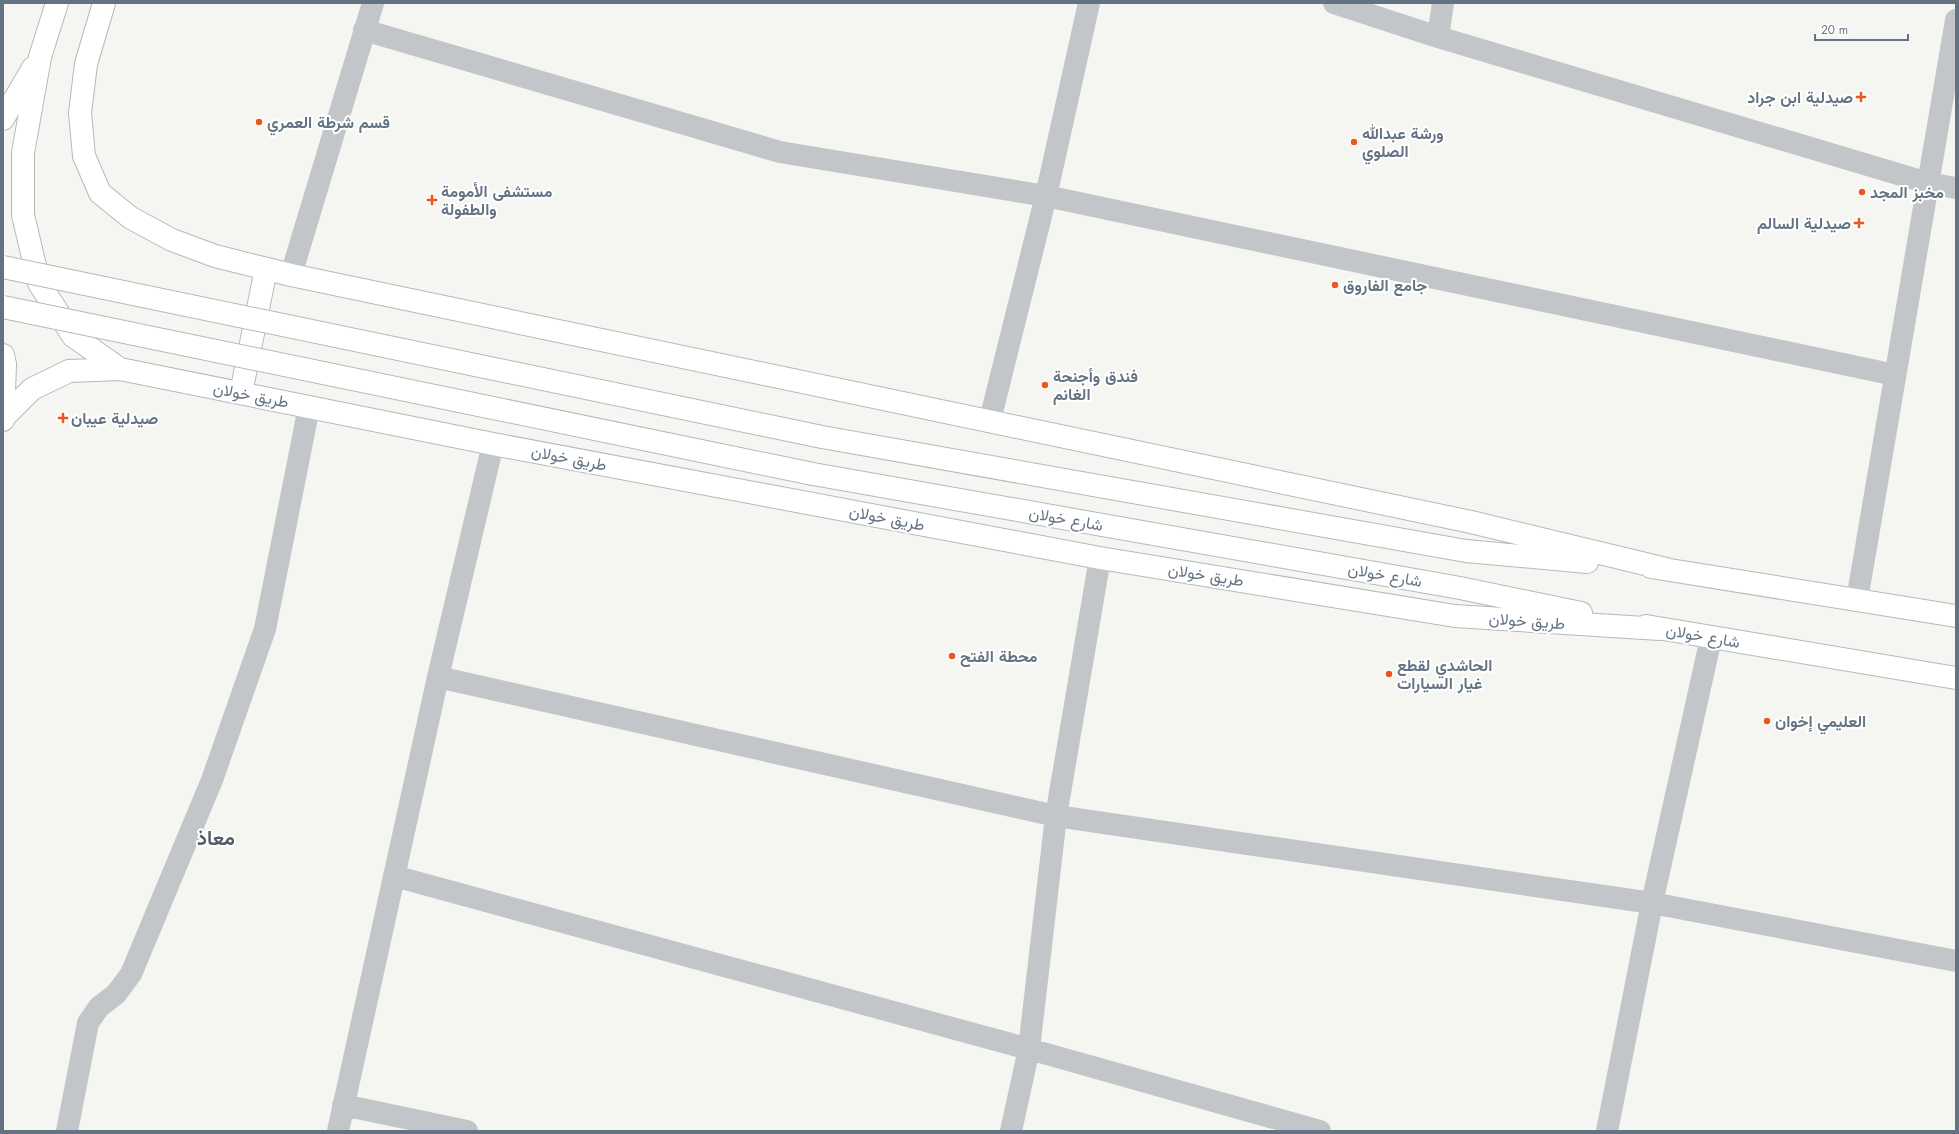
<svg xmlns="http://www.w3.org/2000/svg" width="1959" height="1134" font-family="Jost,Vazirmatn,sans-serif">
  <rect width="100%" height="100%" fill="#f5f5f1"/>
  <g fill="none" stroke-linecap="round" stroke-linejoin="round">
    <defs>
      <path id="secondary" d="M3,355L5,364L3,420"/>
      <path id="primary" d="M57,3L40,57L23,153V215L39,283L73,336L120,369
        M104,3L86,64L80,113L84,156L100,193L131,218L172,240L215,256L291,275L1471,522L1666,569
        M3,119L33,68
        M241,393L266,269
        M3,418L32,389L69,371L120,369L493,444L1100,558L1455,616L1660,629
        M822,437L1466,551L1587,562
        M813,474L1460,588L1581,613
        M1651,567L1956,616
        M1646,626L1956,678"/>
    </defs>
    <use href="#secondary" stroke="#b4b9be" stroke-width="24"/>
    <use href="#primary" stroke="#b5b9bd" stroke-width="24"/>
    <path stroke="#c2c6c9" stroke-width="22" d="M1334,3L1438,37L1928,183L1956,188
      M364,30L780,152L1046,196L1895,375
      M1438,37L1443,3
      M291,275L373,3
      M990,420L1046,196L1089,3
      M1857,600L1956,20
      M438,677L1056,816L1100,558
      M394,876L1029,1049L1320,1131
      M343,1105L467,1131
      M67,1131L88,1023L99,1007L116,994L131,974L212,780L265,629L309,407
      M338,1131L438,677L493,444
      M1011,1131L1029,1049L1056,816L1652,903L1956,961
      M1607,1131L1652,903L1711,638"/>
    <use href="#secondary" stroke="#fff" stroke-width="22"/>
    <use href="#primary" stroke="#fff" stroke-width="22"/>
    <defs>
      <path id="primary-bridge" d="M3,267L822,437
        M3,307L813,474"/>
    </defs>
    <use href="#primary-bridge" stroke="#b5b9bd" stroke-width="24" stroke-linecap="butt"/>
    <use href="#primary-bridge" stroke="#fff" stroke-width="22"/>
  </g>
  <g fill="#e8581f" stroke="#fff" stroke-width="1.5">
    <path d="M1859 91h4v4h4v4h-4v4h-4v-4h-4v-4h4z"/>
    <circle cx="259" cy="122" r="4"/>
    <circle cx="1354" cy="142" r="4"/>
    <circle cx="1862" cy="192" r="4"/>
    <path d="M430 194h4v4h4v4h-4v4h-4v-4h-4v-4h4z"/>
    <path d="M1857 217h4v4h4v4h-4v4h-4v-4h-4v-4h4z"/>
    <circle cx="1335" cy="285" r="4"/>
    <circle cx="1045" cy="385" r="4"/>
    <path d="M61 412h4v4h4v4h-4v4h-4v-4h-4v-4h4z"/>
    <circle cx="952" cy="656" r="4"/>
    <circle cx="1389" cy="674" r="4"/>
    <circle cx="1767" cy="721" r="4"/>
  </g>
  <g text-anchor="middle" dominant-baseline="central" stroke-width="4" stroke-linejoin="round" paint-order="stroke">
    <g font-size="16" font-weight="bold" fill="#637383" stroke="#fff" text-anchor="start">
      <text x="1853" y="97" text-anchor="end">صيدلية ابن جراد</text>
      <text x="267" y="122">قسم شرطة العمري</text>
      <text x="1362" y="133">ورشة عبدالله<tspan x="1362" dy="18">الصلوي</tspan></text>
      <text x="441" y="191">مستشفى الأمومة<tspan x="441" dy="18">والطفولة</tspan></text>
      <text x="1870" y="192">مخبز المجد</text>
      <text x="1851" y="223" text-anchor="end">صيدلية السالم</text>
      <text x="1343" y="285">جامع الفاروق</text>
      <text x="1053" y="376">فندق وأجنحة<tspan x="1053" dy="18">الغانم</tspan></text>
      <text x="71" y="418">صيدلية عيبان</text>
      <text x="960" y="656">محطة الفتح</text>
      <text x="1397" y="665">الحاشدي لقطع<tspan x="1397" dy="18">غيار السيارات</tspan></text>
      <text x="1775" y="721">العليمي إخوان</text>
    </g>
    <g font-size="16" fill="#637383" stroke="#fff">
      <text transform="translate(251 395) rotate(11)">طريق خولان</text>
      <text transform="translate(569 458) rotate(11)">طريق خولان</text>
      <text transform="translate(887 518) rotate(11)">طريق خولان</text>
      <text transform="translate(1066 519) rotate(10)">شارع خولان</text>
      <text transform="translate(1206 575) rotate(9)">طريق خولان</text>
      <text transform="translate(1385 575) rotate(10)">شارع خولان</text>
      <text transform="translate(1527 621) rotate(4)">طريق خولان</text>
      <text transform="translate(1703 636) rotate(10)">شارع خولان</text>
    </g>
    <g font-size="20" font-weight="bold" fill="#515d68" stroke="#fff">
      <text x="216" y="838">معاذ</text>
    </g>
  </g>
  <rect width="1959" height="1134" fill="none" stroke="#637383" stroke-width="8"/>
  <path d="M1815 34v6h93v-6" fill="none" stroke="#637383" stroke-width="2"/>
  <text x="1821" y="34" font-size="12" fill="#637383" stroke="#ffffff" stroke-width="3" paint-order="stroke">20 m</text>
</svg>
